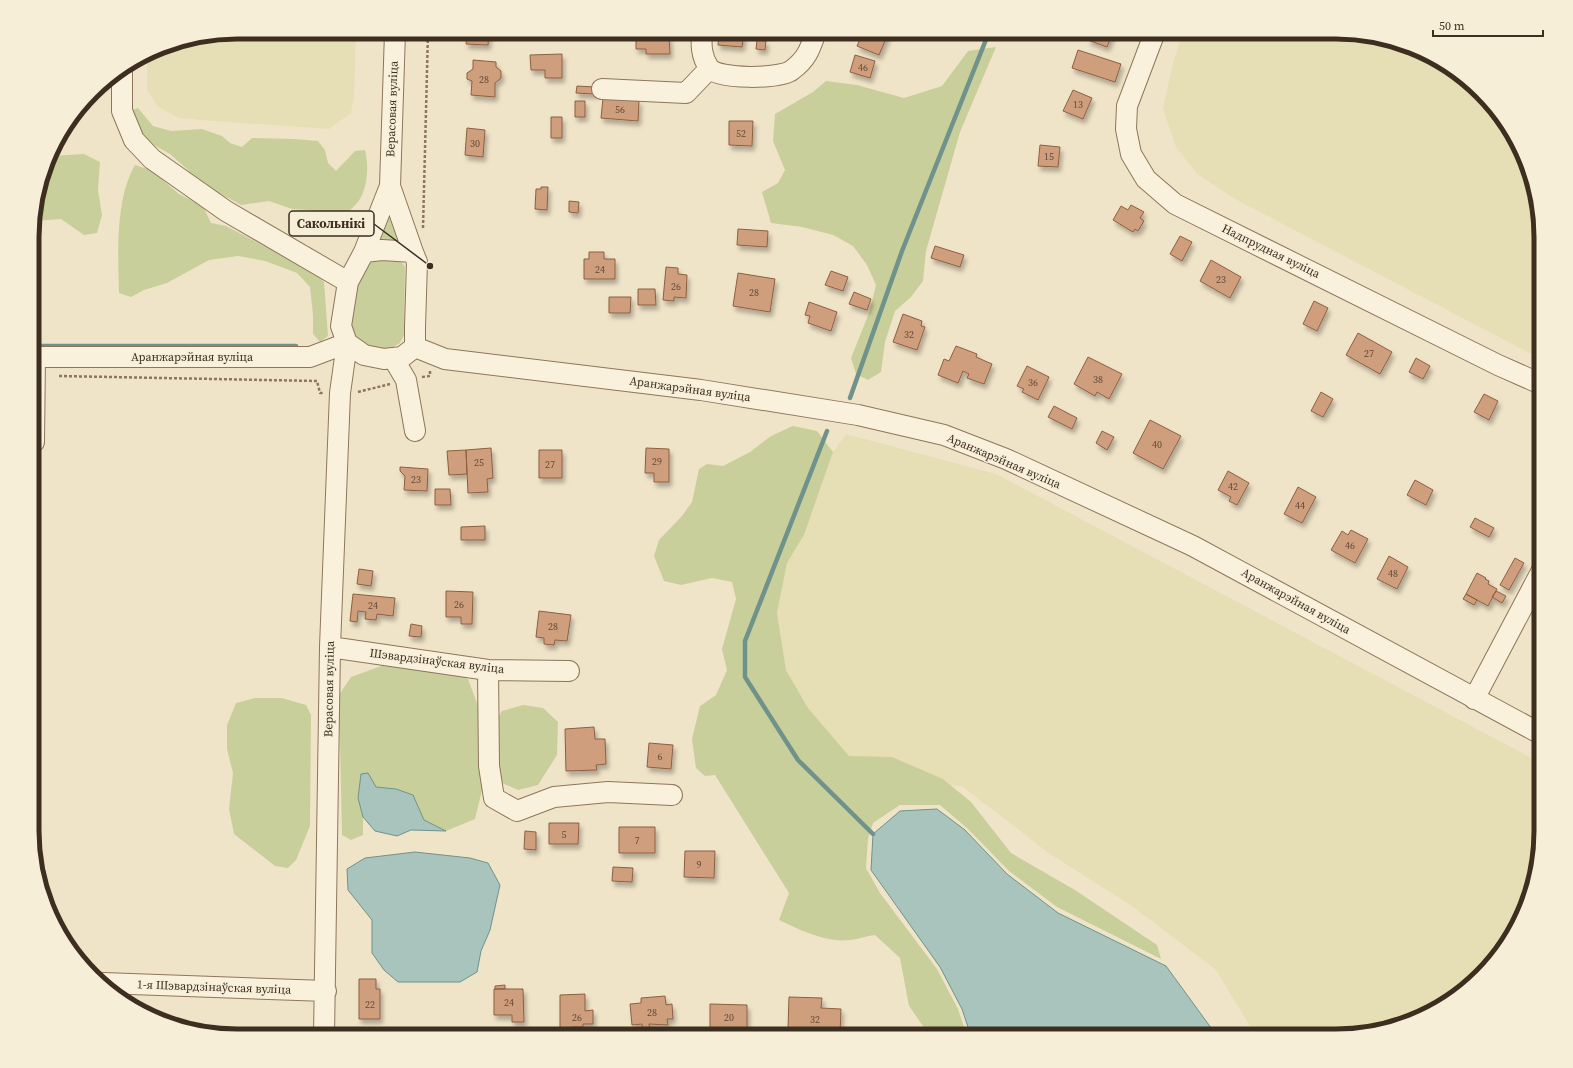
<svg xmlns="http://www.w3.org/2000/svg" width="1573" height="1068" font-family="'Source Serif 4',serif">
  <defs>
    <filter id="shadow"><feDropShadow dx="2.5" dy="4.5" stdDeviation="2" flood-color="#0004"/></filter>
  </defs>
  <rect width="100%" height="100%" fill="#f0e4c8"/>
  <path fill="#e6deb5" d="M237,32H356L354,96L351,113L329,129L212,121L179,118L158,107L147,90V55L159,48Z
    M1183,32H1349L1402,43L1461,74L1514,135L1534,184L1541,224V359L1235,199L1197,174L1176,147L1163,109L1173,63Z
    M846,434L996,474L1541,763V844L1530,897L1499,956L1471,985L1427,1015L1389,1029L1336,1036H1256L1216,970L1132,906L1050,854L963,787L915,779L849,756L808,708L786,670L777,613L787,563L804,535L833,452Z"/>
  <path fill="#c9cf9b" d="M996,47L960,132L926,251L923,281L911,297L895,311L885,342L881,372L868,380L856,374L851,358L869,313L876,285L867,265L853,246L833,235L802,227L771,223L762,192L778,183L785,170L773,141L775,114L813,92L826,81L857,85L904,98L942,86L968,51Z
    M138,108L153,126L171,131L202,129L222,136L230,143L242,147L252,138L294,139L318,141L325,150L328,163L336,171L355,151L365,150C369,166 368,188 358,202C354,207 349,211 344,215L323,211L292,209L269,201L241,205L221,194L205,190L188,170L170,154L152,144L135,126L132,110Z
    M84,154L100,162L98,190L102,215L97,233L84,235L61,219L34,221V210L50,156Z
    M135,165L151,170L179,194L203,206L211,223L226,226L315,273L324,282L328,336L320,342L313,334V315L310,287L297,273L265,261L238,256L209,260L167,283L144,290L131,297L119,293C118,255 115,199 135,165Z
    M390,208L399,242L380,241Z
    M376,258L400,261L405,266L404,335L400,343L390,349L363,347L352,338L349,322L354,290L365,268Z
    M793,426L817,431L833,452L804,535L787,563L777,613L786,670L808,708L849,756L892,757L943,779L971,802L1011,853L1075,890L1157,945L1161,959L1057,907L1009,871L968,829L940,805H900L873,823L868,839L866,868L880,893L937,969L958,1009L967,1036H930L909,1006L900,958L875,935C867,936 859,939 850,940C826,943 800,930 779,920L789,893L715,775L705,776L696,768L692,739L700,706L716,695L727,670L722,649L736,599L732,582L712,578L681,585L664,581L654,556L659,540L682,516L692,502L699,469L707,464L723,466L750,452L771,436Z
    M384,665L447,670L468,679L478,706L482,790L475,819L446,831L424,820L413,795L396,789L376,787L361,774L358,798L363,817V835L351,840L342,835L339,695L351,677Z
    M255,698H282L306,705L311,715L310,826L296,860L288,868L275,866L234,834L229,809L233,773L227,749V725L236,703Z
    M523,705L543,708L558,722L557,755L538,785L518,790L500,782L496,721L502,711Z"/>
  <path fill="#a9c4bc" stroke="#6f938a" d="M368,773L376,787L396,789L413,795L424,820L446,831L411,830L397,836L375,831L363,817L358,798L361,774Z
    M937,809L965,830L1007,874L1058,913L1166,966L1217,1036H971L962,1009L940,967L871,870L873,834L900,811Z
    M415,852L470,858L488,863L500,885L490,930L481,951L477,972L460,982H398L384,970L372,953V920L348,890L347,869L365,858Z"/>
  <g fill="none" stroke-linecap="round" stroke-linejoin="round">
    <path stroke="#6f938a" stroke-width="4.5" d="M34,346H296
      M850,398L902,251L989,32
      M827,431L745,641V677L798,760L873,834"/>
  </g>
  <path fill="#cf9f7d" stroke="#8d5f41" filter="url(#shadow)" d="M467,32L489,33L488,45L466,44Z
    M719,32H744L742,47L718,45Z
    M863,32H884L888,34L879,55L857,46Z
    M1091,32H1113L1107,47L1088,40Z
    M646,33H658V37L669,36L670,54H646V49H636V37H647Z
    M757,40L766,41L765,50L756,49Z
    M1078,50L1121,64L1115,82L1072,68Z
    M562,54V78H545V70H531L530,55Z
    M855,55L875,61L870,78L850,72Z
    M473,60L496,62V67L501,71V78L495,83V97L471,95L472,81L467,79V73L473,69Z
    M577,86L595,87V94L576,93Z
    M1073,90L1092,98L1083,119L1063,111Z
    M603,98L639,101L638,121L601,118Z
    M575,101H585V117H575Z
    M551,117H562V138H551Z
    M729,121H753L752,146L729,145Z
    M467,128L485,130L483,157L465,155Z
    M1040,145L1060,147L1058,167L1038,166Z
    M541,187H548L547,210L535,209L536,189H541Z
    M569,201L579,202L578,213L569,212Z
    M1131,205L1144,212L1140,218L1144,221L1138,231L1135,229L1133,232L1113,220L1121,206L1128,210Z
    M738,229L768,231L767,247L737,245Z
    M1180,236L1192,242L1182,261L1170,254Z
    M935,246L964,255L960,267L931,258Z
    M589,252H604V259H615V279H584V259H589Z
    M1211,260L1241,277L1230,298L1200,281Z
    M666,267L678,268V274L687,275L686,298L674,297V301L663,300Z
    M831,271L848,277L843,291L825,285Z
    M738,273L775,279L770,312L733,306Z
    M638,289H655L656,305H638Z
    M854,292L871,299L867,310L849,304Z
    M609,297H631L630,313H609Z
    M1314,301L1328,308L1317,331L1303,324Z
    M809,302L837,312L831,331L808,323L810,316L805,315Z
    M903,314L922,321L921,326L925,327L917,350L893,342Z
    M1358,333L1392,352L1380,374L1346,355Z
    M956,346L977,354L976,357L992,364L984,384L967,378L969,374L963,371L958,383L938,375L944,359L949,361Z
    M1088,357L1122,374L1109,399L1097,392L1095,396L1074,384Z
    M1416,358L1430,366L1423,379L1409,372Z
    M1027,366L1049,377L1038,400L1022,392L1024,389L1017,386Z
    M1321,392L1333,399L1323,417L1311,411Z
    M1484,394L1498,401L1489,420L1474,412Z
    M1054,406L1077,418L1072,429L1048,417Z
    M1150,420L1181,436L1163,469L1133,453Z
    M1102,431L1114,437L1107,450L1096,443Z
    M491,448L493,478L487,479L488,492L468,493L466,450Z
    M646,448L669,449V482H654V473H645Z
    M466,450L467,474L449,475L447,451Z
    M539,450H562V478H539Z
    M400,467L428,469L427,491L404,490L405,476L400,471Z
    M1228,471L1249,483L1237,505L1229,501L1231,497L1218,490Z
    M1415,480L1433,490L1426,505L1407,495Z
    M1298,487L1316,497L1302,523L1284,514Z
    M435,489H450L451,505H435Z
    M1475,518L1494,528L1489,537L1470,527Z
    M485,526V540H461V527Z
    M1351,530L1368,539L1355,563L1331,550L1342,531L1348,535Z
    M1389,556L1408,567L1397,589L1377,579Z
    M1515,558L1524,563L1509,590L1500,585Z
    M359,569L373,571L371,586L357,584Z
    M1477,573L1486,578L1485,579L1489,581L1488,584L1497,589L1488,606L1466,594Z
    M446,591L473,592L472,624H461V617H446Z
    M1496,591L1506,596L1502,603L1492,597Z
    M353,594L395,598L393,616L377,614L376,620L365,619L366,612L358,611L357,622L350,621Z
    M1466,594L1477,600L1474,605L1463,599Z
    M539,611L571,615L567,641L555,640L554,645L544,644V638L536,637Z
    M411,624L422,626L421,637L409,636Z
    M594,727L595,739H605L606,764L596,765L597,770L566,771L565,729Z
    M649,743L673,745L671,769L647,767Z
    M549,823H579L578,844H549Z
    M619,827H655V853H619Z
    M525,831L536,832V850L524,849Z
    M685,851H715L714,878L684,877Z
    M613,867L633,868L632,882L612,881Z
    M359,979H376V989H380V1019H359Z
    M505,985V989H495V986Z
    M494,989H523L524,1022H512V1015H494Z
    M585,994V1011L593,1010V1024H583V1027H572L569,1030L560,1027V995Z
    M665,996L666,1005L672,1004L673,1019H667L668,1025L649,1024L650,1034L643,1035L642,1024L632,1025L630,1004L641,1003V998Z
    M789,997L822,998L821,1008L841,1009L840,1034L801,1033L802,1029H788Z
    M710,1004L747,1005V1030L710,1029Z"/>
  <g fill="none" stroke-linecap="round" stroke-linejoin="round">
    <defs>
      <path id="minor" d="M702,32C701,45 701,56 709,68C718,80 781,79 792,70C807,59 810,49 816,32
        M1155,32L1127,106L1126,129L1131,154L1146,179L1175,204L1498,365L1541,384
        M122,70V111L134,140L152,159L226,211L348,282
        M602,89L686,93L709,69
        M390,186L413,252
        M382,250L413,252L417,262L415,327V347L402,357L384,359L364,355L347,343L341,326L348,282L364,252Z
        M364,252L390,186L395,32
        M415,347L445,359L701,390L858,415L944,435L1006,459L1193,546L1541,734
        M34,357H310L347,343L340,393L330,647L324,1036
        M393,358L406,380L415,431
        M34,442L35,357
        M330,647L488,670L569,671
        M488,670L489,766L494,798L517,811L554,797L608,792L672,795
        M1474,699L1541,572
        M103,983L326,991"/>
    </defs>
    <use href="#minor" stroke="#8d765c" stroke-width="22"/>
    <path stroke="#8d765c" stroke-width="2.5" stroke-dasharray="3 2" stroke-linecap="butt" d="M423,228L428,32
      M59,376L317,381L320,393H323
      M422,377L430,376V371
      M358,392L390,384"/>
    <use href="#minor" stroke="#faf1dc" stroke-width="20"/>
  </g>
  <g text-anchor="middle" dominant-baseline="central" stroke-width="3" stroke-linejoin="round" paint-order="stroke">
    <g font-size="10" fill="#624a37">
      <text x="863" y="67">46</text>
      <text x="484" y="79">28</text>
      <text x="1078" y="104">13</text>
      <text x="620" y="109">56</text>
      <text x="741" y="133">52</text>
      <text x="475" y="143">30</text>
      <text x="1049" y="156">15</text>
      <text x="600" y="269">24</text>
      <text x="1221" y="279">23</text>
      <text x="676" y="286">26</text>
      <text x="754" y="292">28</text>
      <text x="909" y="334">32</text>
      <text x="1369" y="353">27</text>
      <text x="1098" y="379">38</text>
      <text x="1033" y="382">36</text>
      <text x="1157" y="444">40</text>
      <text x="657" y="461">29</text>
      <text x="479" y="462">25</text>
      <text x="550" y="464">27</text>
      <text x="416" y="479">23</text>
      <text x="1233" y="486">42</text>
      <text x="1300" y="505">44</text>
      <text x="1350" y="545">46</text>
      <text x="1393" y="573">48</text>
      <text x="459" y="604">26</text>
      <text x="373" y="605">24</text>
      <text x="553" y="626">28</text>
      <text x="660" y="756">6</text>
      <text x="564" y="834">5</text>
      <text x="637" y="840">7</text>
      <text x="699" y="864">9</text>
      <text x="509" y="1002">24</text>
      <text x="370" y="1004">22</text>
      <text x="652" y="1012">28</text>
      <text x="577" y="1017">26</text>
      <text x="729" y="1017">20</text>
      <text x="815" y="1019">32</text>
    </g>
    <g font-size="12" fill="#3d2e20" stroke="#f7eed8">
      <text transform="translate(392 109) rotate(-88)">Верасовая вуліца</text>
      <text transform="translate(1271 251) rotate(26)">Надпрудная вуліца</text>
      <text x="192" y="357">Аранжарэйная вуліца</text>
      <text transform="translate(690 389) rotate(8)">Аранжарэйная вуліца</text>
      <text transform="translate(1004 461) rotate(23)">Аранжарэйная вуліца</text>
      <text transform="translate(1296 601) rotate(29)">Аранжарэйная вуліца</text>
      <text transform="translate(437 661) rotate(7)">Шэвардзінаўская вуліца</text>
      <text transform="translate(329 689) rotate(-89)">Верасовая вуліца</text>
      <text transform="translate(214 987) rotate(2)">1-я Шэвардзінаўская вуліца</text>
    </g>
  </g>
  <path d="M0 0H1573V1068H0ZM237 39H1336A198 198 0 0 1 1534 237V831A198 198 0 0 1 1336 1029H237A198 198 0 0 1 39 831V237A198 198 0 0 1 237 39Z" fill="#f7eed8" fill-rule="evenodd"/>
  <path fill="none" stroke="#3d2e20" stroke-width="5" d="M237 39H1336A198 198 0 0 1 1534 237V831A198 198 0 0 1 1336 1029H237A198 198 0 0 1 39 831V237A198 198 0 0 1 237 39Z"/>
  <path fill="none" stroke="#3d2e20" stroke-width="1.5" d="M430 266L374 224"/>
  <circle fill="#3d2e20" stroke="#f7eed8" stroke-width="1.5" cx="430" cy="266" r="4"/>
  <rect fill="#f7eed8" stroke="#3d2e20" stroke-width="1.5" x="289" y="211" width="85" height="25" rx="4"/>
  <g font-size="13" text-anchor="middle" font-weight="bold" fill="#3d2e20">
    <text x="331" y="228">Сакольнікі</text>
  </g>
  <path d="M1433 30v6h110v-6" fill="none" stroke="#3d2e20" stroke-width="2"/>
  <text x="1439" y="30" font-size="12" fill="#3d2e20" stroke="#f7eed8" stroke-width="3" paint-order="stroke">50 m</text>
</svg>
